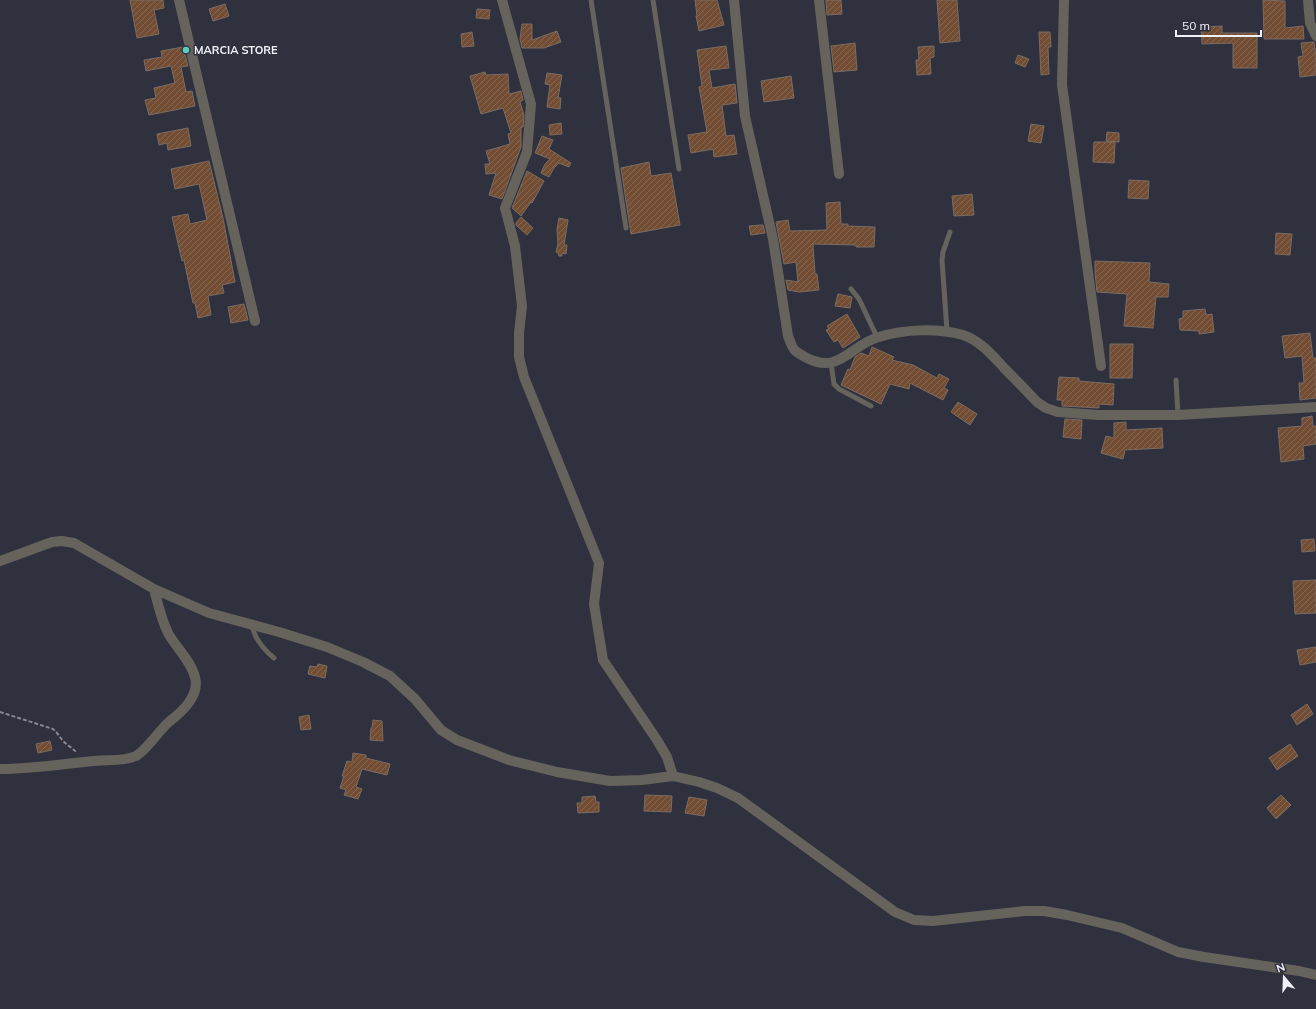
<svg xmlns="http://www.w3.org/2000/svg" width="1316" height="1009" font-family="Mulish,sans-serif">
  <defs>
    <pattern id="building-hatch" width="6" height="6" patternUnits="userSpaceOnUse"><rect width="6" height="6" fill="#724d34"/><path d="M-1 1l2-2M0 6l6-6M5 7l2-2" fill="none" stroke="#866752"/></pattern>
  </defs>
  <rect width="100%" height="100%" fill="#30313e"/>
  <path fill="url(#building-hatch)" stroke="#7a6c63" d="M130,0H163L164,8L154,10L159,34L137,38Z
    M695,0H717L724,25L699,31L696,16H697Z
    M826,0H841L842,14L827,15Z
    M937,0H957L960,41L940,43Z
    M1263,0L1285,1V28L1303,26L1304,39H1264Z
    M225,4L229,16L213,21L209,9Z
    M477,9L490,10L489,19L476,18Z
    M522,24H532V40L557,31L561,42L544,48H522L520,39Z
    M1222,26V33H1257V68H1233V43L1202,44L1201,27Z
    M472,32L474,46L462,47L461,34Z
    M1039,32H1050L1051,47H1048L1049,74L1041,75Z
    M1314,42L1316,55V75L1300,77L1298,57L1303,56L1301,43Z
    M855,43L857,70L834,72L831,46Z
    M726,46L729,68L709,70L712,88L735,84L737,103L722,105L726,136L734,135L737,154L714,157L713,149L691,153L688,135L707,132L699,87L702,86L697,50Z
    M934,46V57L930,58L931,74L917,75L916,60H919L918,47Z
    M183,47L188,66L181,67L186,92L192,91L195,106L149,115L145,100L156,98L154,88L175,83L171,66L146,71L144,60L162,57L161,51Z
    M1018,55L1029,59L1025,67L1015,63Z
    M485,72L486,75L508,74L509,94L521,91L523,100L520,102L524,115L523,127H521V147L502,199L489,195L496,173L486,174L485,164H490L486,151L510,144L508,134L511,133L503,108L481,114L470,76Z
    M547,73L562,75L558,98H561L560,109L547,107L550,85L545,84Z
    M791,76L794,98L764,102L761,81Z
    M561,123L562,134L550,135L549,125Z
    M1031,124L1044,126L1041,143L1028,141Z
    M188,128L191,146L168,150L167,143L159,145L157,134Z
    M1107,132L1119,133V142L1106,141Z
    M542,136L553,140L549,149L571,163L569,167L559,163L554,168L549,177L541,173L545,164L550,159L535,153Z
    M1094,142H1115L1114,163L1093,162Z
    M209,161L223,218L235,282L222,285L224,293L208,296L211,315L198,318L195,303H193L184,260L182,261L172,217L188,214L190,224L207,220L199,184L175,189L171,169Z
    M649,162L651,176L671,173L680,225L631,234L621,168Z
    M527,171L544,181L532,203L531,202L521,216L512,208Z
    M1129,180L1149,181L1148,199L1128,198Z
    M972,194L974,215L954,216L952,196Z
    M840,202L841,224H848V226L875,227L874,247H856V245L813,244L815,274H817L819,290L799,292L788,290L786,280L798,282L796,262L784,264L776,222L788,220L790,231L827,230L826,203Z
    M521,217L533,228L527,235L516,225V223Z
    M559,218L568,220L564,245H567L566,254L562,253V256H559L558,253L556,252L558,244L557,229Z
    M761,225H763L765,233L751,235L749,226Z
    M1276,233L1292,234L1290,255L1275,254Z
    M1095,261L1150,263L1149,282L1169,284L1168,297H1156L1153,328L1124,326L1127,294L1097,292L1095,272Z
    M838,294L852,297L850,308L835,306Z
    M244,304L248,320L231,323L228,307Z
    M1205,309L1206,315L1212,314L1214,332L1199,334V331L1180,330L1179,319L1183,318V311Z
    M847,314L860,337L843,348L838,340L834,342L826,330L829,329L827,326Z
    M1310,333L1313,358H1316V398L1300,400L1299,383H1304L1302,356L1285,358L1282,336Z
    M1110,344H1133L1132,378H1110Z
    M872,347L894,357L892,360L913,365L937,378L939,374L949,379L944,388L948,390L943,400L910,383L909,389L890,384L881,404L841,385L848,369L850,370L855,357L861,353L869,356Z
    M1059,377L1079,378V381L1114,384L1113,405L1099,404V408L1062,406V400H1057Z
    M958,402L977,414L970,425L951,412Z
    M1312,416L1313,426H1316V444L1303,446L1304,459L1281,462L1278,428L1302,426V418Z
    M1065,419L1082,420L1081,439L1063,437Z
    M1126,422V430L1162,428L1163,448L1125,450L1123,459L1101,453L1106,436L1114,438V423Z
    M1314,539L1315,551L1302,552L1301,540Z
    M1316,580V613L1295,614L1293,581Z
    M1316,647V662L1300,665L1297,650Z
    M318,664L327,666L325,678L308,674L310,666L317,667Z
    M1307,704L1313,714L1297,725L1291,715Z
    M309,715L311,729L301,730L299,717Z
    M373,720L382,721L383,741L370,740L371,728H372Z
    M50,741L52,750L38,753L36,744Z
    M1290,744L1298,756L1277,770L1269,758Z
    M353,753L366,755V758L390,764L387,775L362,769L356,787L362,789L358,799L344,795L346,790L340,788L344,776H342L347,761L352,762Z
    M645,795L672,796L671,812L644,811Z
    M1281,795L1291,805L1276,819L1267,808Z
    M595,796L596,802H599V812L578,813L577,803H582V797Z
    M689,797L707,800L704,816L685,813Z"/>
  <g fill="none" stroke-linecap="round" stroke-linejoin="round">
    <path stroke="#868792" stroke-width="2" stroke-dasharray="4 2" stroke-linecap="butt" d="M0,712L53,729C58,733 60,738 64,742C68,746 73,748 77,753"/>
    <path stroke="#66635d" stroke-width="5" d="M591,0L626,228
      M653,0L679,169
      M851,289L859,299L877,337
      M947,331L942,260L943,252L950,232
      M831,363L834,384L839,389L871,406
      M1176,380L1178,415
      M252,624C254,639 263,649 274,658"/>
    <path stroke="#66635d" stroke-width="10" d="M179,0L255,321
      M502,0L531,104L527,152L505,208L515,246L522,306L519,333V357L524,377L599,563L594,604L603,660L657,740L667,757L673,776
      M734,0L745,116L773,239L788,336C794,352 793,350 807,358C840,375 851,344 879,337C904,329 938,328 963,335C981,341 993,356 1005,369C1016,380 1027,391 1037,402L1046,408L1058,412L1098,415H1178L1316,407
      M819,0L839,174
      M1064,0L1062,85L1101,366
      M1308,0L1310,23L1316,36
      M0,561L52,542L62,541L74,543L154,589L209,613L279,632L327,647L363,662L390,676L415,699L441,730L457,740L509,760L557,772L610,781L642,780L673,776L699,782L717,788L738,798L895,912L914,920L933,921L1025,911H1044L1067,915L1122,928L1178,952L1204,957L1299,971L1316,975
      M0,769C32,769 62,764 94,761C108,759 122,762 136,756C147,750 159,730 170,721C183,711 200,695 195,677C191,661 175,646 168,633C161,619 158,604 154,589"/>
  </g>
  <circle fill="#5bcebb" stroke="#30313e" stroke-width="1.5" cx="186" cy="50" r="4"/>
  <g text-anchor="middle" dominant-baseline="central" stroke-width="3" stroke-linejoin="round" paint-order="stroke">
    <g font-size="11" font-weight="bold" fill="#eff0f8" stroke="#30313e" text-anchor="start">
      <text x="194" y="50">MARCIA STORE</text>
    </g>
  </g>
  <g transform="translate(1284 977) rotate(341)" stroke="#30313e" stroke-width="3" paint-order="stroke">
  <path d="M0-3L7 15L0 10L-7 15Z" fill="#eff0f8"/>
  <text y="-6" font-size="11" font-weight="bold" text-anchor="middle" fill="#eff0f8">N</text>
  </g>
  <path d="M1176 30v6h85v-6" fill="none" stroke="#eff0f8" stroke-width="2"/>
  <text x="1182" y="30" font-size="12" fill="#eff0f8" stroke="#30313e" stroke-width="3" paint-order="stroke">50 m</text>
</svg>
